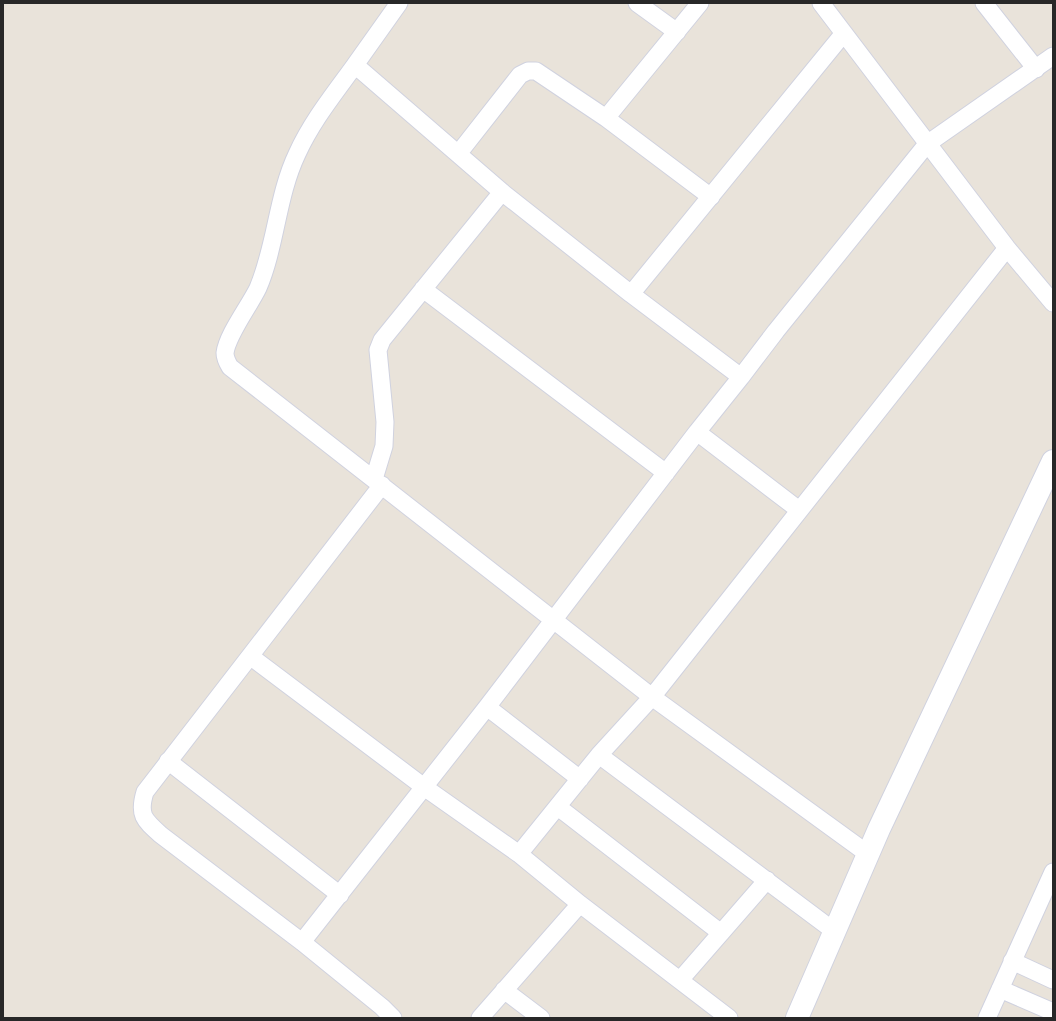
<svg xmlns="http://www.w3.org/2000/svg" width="1056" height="1021" font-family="Montserrat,sans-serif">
  <rect width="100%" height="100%" fill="#e9e3da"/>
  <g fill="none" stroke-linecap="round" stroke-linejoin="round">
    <defs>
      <path id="minor" d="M399,3L355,65L502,192L631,294L741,377L776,331L927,144L1053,56
        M637,3L677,32
        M821,3L1007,248L1053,303
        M984,3L1036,69
        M355,65C334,94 312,121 297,154C277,196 276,246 258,288C250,305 227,335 225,353C225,358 227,362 230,367L652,697L868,854
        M606,118L700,3
        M458,154L520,75L528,71H536L606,118L711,197
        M423,289L666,473
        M631,294L844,33
        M697,432L799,510
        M374,479L384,446L385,422L378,350L382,340L502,192
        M382,485L145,792C138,815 144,820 161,835L302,942L382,1007L393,1018
        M250,656L424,787L519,854L580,904L729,1018
        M487,707L580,779
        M599,755L834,931
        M168,761L340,895
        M558,807L721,933
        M519,854L599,755L652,697L1007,248
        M302,942L487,707L697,432L741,377
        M1012,961L1053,980
        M680,980L767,880
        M1000,989L1053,1012
        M504,990L541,1018
        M480,1018L580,904
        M987,1018L1053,872"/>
      <path id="tertiary" d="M797,1018L879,829L1053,461"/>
    </defs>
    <use href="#minor" stroke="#d0d2df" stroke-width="19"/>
    <use href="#tertiary" stroke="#d0d2df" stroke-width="24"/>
    <use href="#minor" stroke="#fff" stroke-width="17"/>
    <use href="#tertiary" stroke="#fff" stroke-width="22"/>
  </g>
  <rect width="1056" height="1021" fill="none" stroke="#282828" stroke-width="8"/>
</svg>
